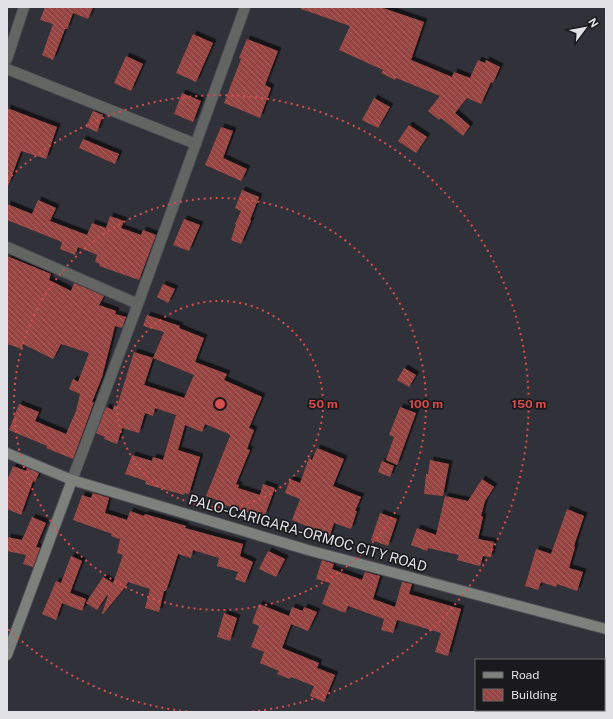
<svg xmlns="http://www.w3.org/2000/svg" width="613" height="719" font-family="'Public Sans',sans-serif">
  <defs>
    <pattern id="building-back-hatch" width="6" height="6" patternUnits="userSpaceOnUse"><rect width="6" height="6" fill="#974542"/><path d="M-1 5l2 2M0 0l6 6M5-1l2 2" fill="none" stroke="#a5605d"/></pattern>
    <filter id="shadow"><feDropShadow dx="3.5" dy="-3.5" stdDeviation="0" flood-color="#0009"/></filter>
  </defs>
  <rect width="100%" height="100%" fill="#313139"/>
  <path fill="url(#building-back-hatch)" filter="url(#shadow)" d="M45,7H93L88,19L73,13L67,29H65L53,60L42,55L53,24L40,20Z
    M301,7H380L424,22L411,60L452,77L454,72L470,78L478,60L485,63L486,60L500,67L493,83L491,82L481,104L467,98L455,113L470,126L463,136L441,118L439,120L428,111L440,96L396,78L395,80L381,73L383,70L339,50L350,26L301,9Z
    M193,34L213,43L196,82L176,73Z
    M247,39L278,51L265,85L271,88L260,118L224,103L241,59L239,58Z
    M126,56L143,64L131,91L114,83Z
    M182,93L201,101L193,122L174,114Z
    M374,98L390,107L378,128L362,120Z
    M7,108L57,127L46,159L21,151L8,186Z
    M93,111L103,115L97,132L86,127Z
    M409,125L427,137L416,153L398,141Z
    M221,127L233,131L223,158L247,169L241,181L205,165Z
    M83,139L119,154L115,164L79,148Z
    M242,190L259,197L250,220L251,221L241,244L231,240L236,224H235L241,211L235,208Z
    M38,200L56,208L50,221L87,235L92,223L106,228L110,216L124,221L121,228L141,235L143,230L156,235L139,280L99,266L100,264L95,262L97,255L78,247L75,255L60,249L62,242L7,220V204L32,214Z
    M184,219L200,225L189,251L173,245Z
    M7,256L51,274L49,280L71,291L74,283L104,296L99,305L116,311L115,314L126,317L122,328L115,326L102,377L92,402H94L73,459L46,448L47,446L9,430L19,404L39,412L35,421L66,434L76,411L80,394L69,389L73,379L78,382L89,353L61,344L53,359L23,344L22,349L7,344Z
    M163,284L175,289L168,303L157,297Z
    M147,315L180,326L179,328L204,338L195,362L227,374L224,380L262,397L249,428L254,430L247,449L250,450L236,484L239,485L238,488L260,495L263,484L275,488L265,515L252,511L251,514L222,504V502L206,496L230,436L229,434L205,424L202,432L185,425L178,450L200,457L189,494L185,493L184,495L145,484L146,481L125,474L132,455L152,461L153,457L163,460L176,415L155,408L153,416L145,413L139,433L122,428L117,444L104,439L105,437L96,433L106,407L113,410L114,405L117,406L134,352L153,358L144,385L184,398L194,375L153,358L164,332L143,326Z
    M404,368L416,375L409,387L397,380Z
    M400,407L416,413L397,465L386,460L394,437L389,435Z
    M317,448L344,459L333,486L361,497L355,511H357L351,529L334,523L329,538L315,533L316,530L292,520L300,499L285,493L290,479L300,483L309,458L312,460Z
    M430,460L449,464L443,496L424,494L426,474H428Z
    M382,461L394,466L390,477L378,472Z
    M13,466L26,471L27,468L39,473L35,482L33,481L21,515L7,509V481Z
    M482,479L494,487L485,501L481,516L483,517L478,539L494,542L491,557L483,556L480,566L457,560L459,555L428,548L427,551L411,545L417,528L436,535L445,496L468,501Z
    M93,493L109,498L105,513L127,520L130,511L144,516L145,514L186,526L185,528L243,544L240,556L253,562L245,583L235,579L238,572L217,566L219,558L193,550L191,558L178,554L166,591H164L159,612L145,608L150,589L128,582L126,586L103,614L102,613L108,596L107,595L97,610L86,603L103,577L113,583L123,555L117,553L120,539L111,536L112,534L73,520L82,495L91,498Z
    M567,509L584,516L574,546L575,547L569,568L583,572L577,591L557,584L556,587L541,582L538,590L525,586L536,549L551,554Z
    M380,513L397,519L388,546L371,540Z
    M32,517L46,523L36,547L40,548L33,567L23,564L26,555L7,551V537L22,540Z
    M268,551L285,559L276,577L259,569Z
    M71,556L82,561L70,593L86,599L82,611L62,603L56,620L42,614L56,581L61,583Z
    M322,560L334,564L332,569L362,580L365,572L380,576L373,599L395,607L402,582L412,584L409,594L461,609L448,656L435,652L441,633L397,620L393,633L381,630L384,619L348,606L345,613L322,604L330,583L316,579Z
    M259,604L289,616L292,607L303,611L304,607L317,612L308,631L291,624L282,648L319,663L317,668L335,675L324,702L310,696L314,686L291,677L290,679L277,674L279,671L260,663L264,652L251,647L259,626L252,623Z
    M224,613L237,618L230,641L217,637Z"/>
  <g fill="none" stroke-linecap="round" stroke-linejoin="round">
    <defs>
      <path id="minor" d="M7,59L24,7
        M7,69L196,144
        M7,247L138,304
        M72,480L138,304L245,7"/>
      <path id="secondary" d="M7,453L72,480L308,550L606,629
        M7,655L72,480"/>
    </defs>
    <use href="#minor" stroke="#4d4d55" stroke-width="12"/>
    <use href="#secondary" stroke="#4d4d55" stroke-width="12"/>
    <use href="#minor" stroke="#626562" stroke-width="10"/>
    <use href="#secondary" stroke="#7d817c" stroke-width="10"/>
  </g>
  <g fill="none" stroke="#d84d4e" stroke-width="2" stroke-dasharray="2 4">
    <circle cx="220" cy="404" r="103"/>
    <circle cx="220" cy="404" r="206"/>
    <path d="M193 712A309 309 0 0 1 7 628M7 180A309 309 0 1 1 247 712"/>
  </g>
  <g text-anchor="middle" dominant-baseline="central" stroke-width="3.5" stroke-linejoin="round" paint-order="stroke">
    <g font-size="14" fill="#e1e1e6" stroke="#1a1a1d">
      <text transform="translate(308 533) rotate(16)">PALO-CARIGARA-ORMOC CITY ROAD</text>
    </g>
  </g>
  <circle cx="220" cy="404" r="6" fill="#d84d4e" stroke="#1a1a1d" stroke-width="2"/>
  <g font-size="12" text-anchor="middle" font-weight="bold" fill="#d84d4e" stroke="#1a1a1d" stroke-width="3.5" stroke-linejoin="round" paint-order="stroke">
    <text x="323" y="408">50 m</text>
    <text x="426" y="408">100 m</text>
    <text x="529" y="408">150 m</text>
  </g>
  <rect width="613" height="719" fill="none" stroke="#e1e1e6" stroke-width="16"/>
  <rect x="475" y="659" width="130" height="52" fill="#1a1a1d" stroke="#6a6a6d"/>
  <rect x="483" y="672" width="20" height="6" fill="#7d817c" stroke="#6a6a6d"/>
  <text x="511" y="679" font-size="12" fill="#e1e1e6">Road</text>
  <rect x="483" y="689" width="20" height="12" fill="url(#building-back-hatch)" stroke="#6a6a6d"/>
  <text x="511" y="699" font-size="12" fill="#e1e1e6">Building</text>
  <g transform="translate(585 28) rotate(58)" stroke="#1a1a1d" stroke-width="3" paint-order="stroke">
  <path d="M0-3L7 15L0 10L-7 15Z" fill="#e1e1e6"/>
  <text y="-6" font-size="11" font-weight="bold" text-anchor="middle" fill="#e1e1e6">N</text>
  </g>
</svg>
